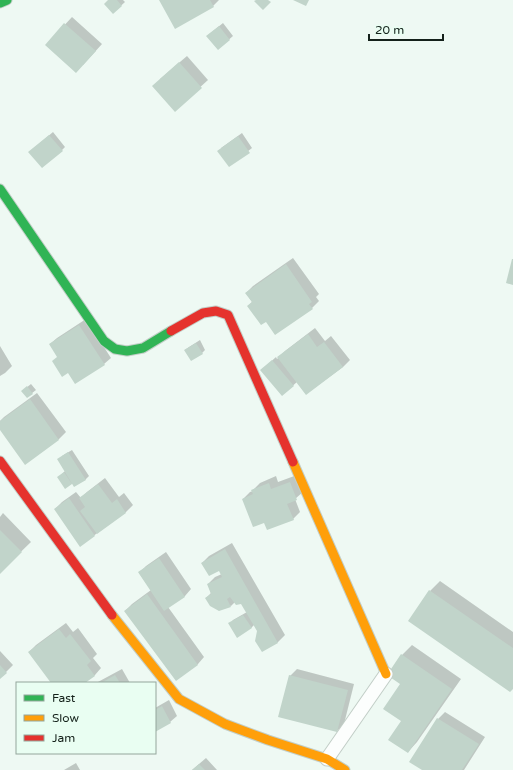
<svg xmlns="http://www.w3.org/2000/svg" width="513" height="770" font-family="'Varela Round',sans-serif">
  <rect width="100%" height="100%" fill="#eef9f3"/>
  <path fill="#0003" d="M109,0H123L125,2L113,13Z
    M160,0H219L213,6Z
    M72,17L102,44L83,65L46,45Z
    M223,23L233,36L218,49L207,36Z
    M187,56L208,80L175,110L160,79Z
    M53,132L65,147L62,150L33,149Z
    M242,133L252,148L229,166L221,148Z
    M293,258L319,294L316,297L319,301L312,308L275,334L266,320L248,306L252,302L246,293L253,286Z
    M86,319L111,358L104,364L68,371L50,344L57,338Z
    M315,328L325,341L331,336L350,360L343,367L306,394L297,382L282,395L265,367L276,357L277,359L285,351Z
    M200,340L205,350L202,353L185,350L189,347Z
    M0,346L12,366L5,373L0,376Z
    M31,384L36,390L27,397L26,388Z
    M37,393L66,432L59,439L26,463L0,428V421L4,417Z
    M72,450L89,476L85,480L73,483L65,487L59,477L65,471L62,456Z
    M297,475L303,492L295,499L300,512L293,519L265,521L243,499L250,492L253,491V490L260,483L276,476L278,482Z
    M105,478L119,497L124,493L133,505L126,512L81,545L55,509L62,502L76,492L81,498L87,492Z
    M3,513L31,542L0,572V517Z
    M232,543L285,635L278,642L262,651L258,631L254,625L251,628L230,624L233,620L247,612L241,602H235L231,606L206,598L211,593L208,584L215,577L222,574L220,570L202,563L209,556Z
    M166,552L191,589L185,596L168,607L204,657L198,664L176,680L125,611L132,604L151,590L139,573L146,566Z
    M440,581L513,632V688L430,591Z
    M66,623L73,632L78,628L97,654L93,658L101,668L95,675L83,683H53L29,652L36,645Z
    M412,645L461,679L417,742L408,752L402,720V655Z
    M0,651L13,665L0,678Z
    M122,669L130,683H96Z
    M297,669L354,684L344,724L337,731L290,676Z
    M169,700L177,716L170,722L155,731V708Z
    M445,712L485,737L464,770H424L438,719Z
    M206,758L217,770H192Z
    M76,763L80,770H64Z"/>
  <path fill="#c1d4ca" d="M108,0H117L122,6L113,14L104,4Z
    M159,0H210L214,7L175,29Z
    M256,0H268L271,2L263,10L254,1Z
    M293,0H309L306,6Z
    M64,23L96,51L76,73L45,45Z
    M219,26L230,40L218,50L206,36Z
    M179,62L202,88L175,112L152,86Z
    M49,135L63,151L42,168L28,152Z
    M238,136L250,153L229,167L217,151Z
    M512,259H513V285L506,283Z
    M286,264L312,302L309,304L313,309L275,335L266,322L261,325L247,306L252,302L245,293Z
    M79,325L105,365L75,384L68,373L62,377L52,361L57,357L49,344Z
    M308,334L317,347L324,342L343,367L306,395L277,357Z
    M196,343L203,354L191,361L184,350Z
    M272,360L294,386L282,396L260,370Z
    M27,386L33,394L27,398L21,391Z
    M30,399L59,440L25,465L0,430V421Z
    M68,452L86,480L74,487L57,459Z
    M64,472L72,484L65,489L57,477Z
    M290,482L297,500L287,504L294,520L267,530L264,523L253,527L242,499L253,494L251,490L269,483L271,489Z
    M98,484L112,503L117,499L126,513L97,534L80,511L85,507L79,498Z
    M69,498L95,536L80,547L54,509Z
    M0,530L22,552L0,574Z
    M225,549L278,643L262,652L255,641L257,631L241,604L236,605L230,597L227,599L231,607L219,611L210,606L205,598L211,594L207,584L222,577L219,571L209,576L201,563Z
    M159,558L185,597L164,611L138,572Z
    M429,590L513,648V689L510,692L408,621Z
    M147,594L198,665L176,681L124,611Z
    M243,615L252,628L237,638L228,623Z
    M59,629L66,638L70,634L91,661L87,665L95,676L85,683H51L28,652Z
    M401,654L452,689L408,753L388,740L401,721L383,709L400,684L387,675Z
    M0,665L7,673L0,679Z
    M115,675L120,683H101Z
    M289,675L348,690L337,732L278,717Z
    M162,706L171,723L155,732V710Z
    M437,718L479,744L462,770H422L409,762Z
    M199,764L205,770H192Z"/>
  <g fill="none" stroke-linecap="round" stroke-linejoin="round">
    <defs>
      <path id="lane" d="M327,759L386,674"/>
      <path id="fast" d="M0,3L7,0
        M0,189L104,341L115,349L127,351L143,348L171,331"/>
      <path id="slow" d="M293,462L386,674
        M112,615L179,699L225,724L268,740L327,759L345,770"/>
      <path id="jam" d="M171,331L203,313L216,311L228,315L293,462
        M0,461L112,615"/>
    </defs>
    <use href="#lane" stroke="#c2cec7" stroke-width="15"/>
    <use href="#fast" stroke="#c2cec7" stroke-width="11"/>
    <use href="#slow" stroke="#c2cec7" stroke-width="11"/>
    <use href="#jam" stroke="#c2cec7" stroke-width="11"/>
    <use href="#lane" stroke="#fcfefd" stroke-width="13"/>
    <use href="#fast" stroke="#30b455" stroke-width="9"/>
    <use href="#slow" stroke="#ff9f0a" stroke-width="9"/>
    <use href="#jam" stroke="#e5322d" stroke-width="9"/>
  </g>
  <rect x="16" y="682" width="140" height="72" fill="#e9fef2" stroke="#94a69c"/>
  <rect x="24" y="695" width="20" height="6" fill="#30b455" stroke="#94a69c"/>
  <text x="52" y="702" font-size="12" fill="#14211a">Fast</text>
  <rect x="24" y="715" width="20" height="6" fill="#ff9f0a" stroke="#94a69c"/>
  <text x="52" y="722" font-size="12" fill="#14211a">Slow</text>
  <rect x="24" y="735" width="20" height="6" fill="#e5322d" stroke="#94a69c"/>
  <text x="52" y="742" font-size="12" fill="#14211a">Jam</text>
  <path d="M369 34v6h74v-6" fill="none" stroke="#14211a" stroke-width="2"/>
  <text x="375" y="34" font-size="12" fill="#14211a" stroke="#e9fef2" stroke-width="3" paint-order="stroke">20 m</text>
</svg>
